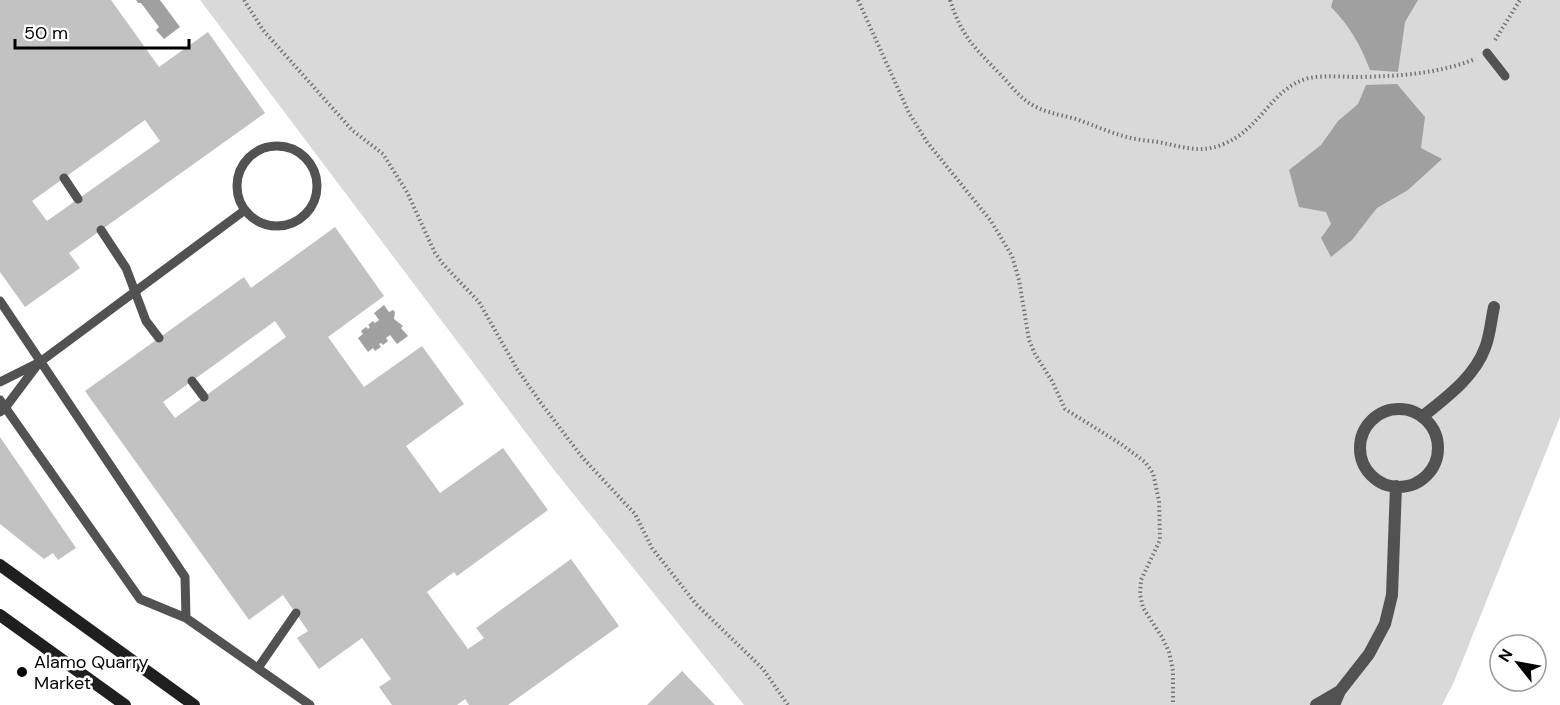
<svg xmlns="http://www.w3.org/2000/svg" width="1560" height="705" font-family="'DM Sans',sans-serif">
  <rect width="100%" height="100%" fill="#fff"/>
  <path fill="#d9d9d9" d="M200,0H1560V417L1454,682L1442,705H744L554,470Z"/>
  <path fill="#a0a0a0" d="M136,0H160L180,27L164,39L156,30L159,27L141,3H138Z
    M1333,0H1418L1405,22L1398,72L1370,70C1361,46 1350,26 1331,7Z
    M1397,84L1425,117L1421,148L1442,159L1408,190L1377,208L1352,240L1331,257L1321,238L1331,224L1326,212L1299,207L1289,170L1321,145L1338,121L1358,104L1366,85Z
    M384,305L389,312L393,310L395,312L394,319L403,326L401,328L408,336L397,344L390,335L386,338L388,341L383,345L381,343L379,344L381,347L375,351L373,348L368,352L358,338L363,334L361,331L366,327L368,329L370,327L368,325L373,321L375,323L379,320L374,313Z"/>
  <path fill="#c2c2c2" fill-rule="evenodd" d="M0,0H111L159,67L208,32L265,113L69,253L80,268L25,307L0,272ZM145,120L160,141L47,221L32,201Z
    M335,227L384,296L328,337L364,387L422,346L464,404L406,446L440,493L503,448L548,510L457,576L454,572L427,592L468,649L484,638L476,628L571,559L619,626L508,705H469L465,699L457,705H392L379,687L391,679L362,638L319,669L297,638L308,631L283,595L249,620L85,391L244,277L251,288ZM275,321L286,337L175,418L163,402Z
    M0,437L76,548L58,560L53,553L44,559L0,524Z
    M682,671L715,705H647L652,700Z"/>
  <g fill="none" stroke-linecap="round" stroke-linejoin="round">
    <path stroke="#747474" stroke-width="4" stroke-dasharray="1.5 3" stroke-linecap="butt" d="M244,0L263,30L352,130L383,154L407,192L435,253L443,264L479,302L517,369L541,403L582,457L635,514L652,548L696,604L763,669L788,705
      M858,0L909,113L927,142L991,221L1012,256L1019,280L1029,340L1035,354L1052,381L1065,409L1121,444L1145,462L1153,473L1159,501L1160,540L1141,580L1140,594L1143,608L1162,637L1169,652L1173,671V705
      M950,0C962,37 974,47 1000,74C1008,82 1016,93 1025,100C1040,112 1058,114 1076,119C1096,126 1115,135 1136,139C1145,141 1154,141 1163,143C1182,147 1201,153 1221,145C1262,130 1270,88 1309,78C1325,75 1343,77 1359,77C1400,76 1437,74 1475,59
      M1495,40L1520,0"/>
    <path stroke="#525252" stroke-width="9" d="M1487,53L1505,76
      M237 186a40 40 0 1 1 80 0a40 40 0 1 1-80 0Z
      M64,178L78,199
      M101,230L126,268L146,321L159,338
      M0,301L185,577L186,618
      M192,381L204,397
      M0,382L40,362L245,210
      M0,400L140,599L186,618L310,705
      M0,412L5,408L38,364
      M258,668L296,613"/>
    <path stroke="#525252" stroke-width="12" d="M1360 448a39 39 0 1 1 78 0a39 39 0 1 1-78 0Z
      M1422,417C1445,398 1474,378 1485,348C1490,336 1491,320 1494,307
      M1316,705L1340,691
      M1334,705L1340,691L1369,654L1385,624L1392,595L1396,486"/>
    <path stroke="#1f1f1f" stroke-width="12" d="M0,565L194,705
      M0,615L125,705"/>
  </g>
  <circle fill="#000" stroke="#fff" stroke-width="2" cx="22" cy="672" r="6"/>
  <g text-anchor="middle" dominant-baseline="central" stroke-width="5" stroke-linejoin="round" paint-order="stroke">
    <g font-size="18" fill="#000" stroke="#fff" text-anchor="start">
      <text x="34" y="662">Alamo Quarry<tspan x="34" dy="21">Market</tspan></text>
    </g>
  </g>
  <g transform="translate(1518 663) rotate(301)"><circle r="28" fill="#ffffff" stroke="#999999" stroke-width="1.5"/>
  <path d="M0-4.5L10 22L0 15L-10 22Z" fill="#000000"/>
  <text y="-9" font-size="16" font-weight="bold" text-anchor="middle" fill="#000000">N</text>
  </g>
  <path d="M15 39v9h174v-9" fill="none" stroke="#000000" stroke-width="3"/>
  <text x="24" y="39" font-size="18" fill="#000000" stroke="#ffffff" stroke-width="4.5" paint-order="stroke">50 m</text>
</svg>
